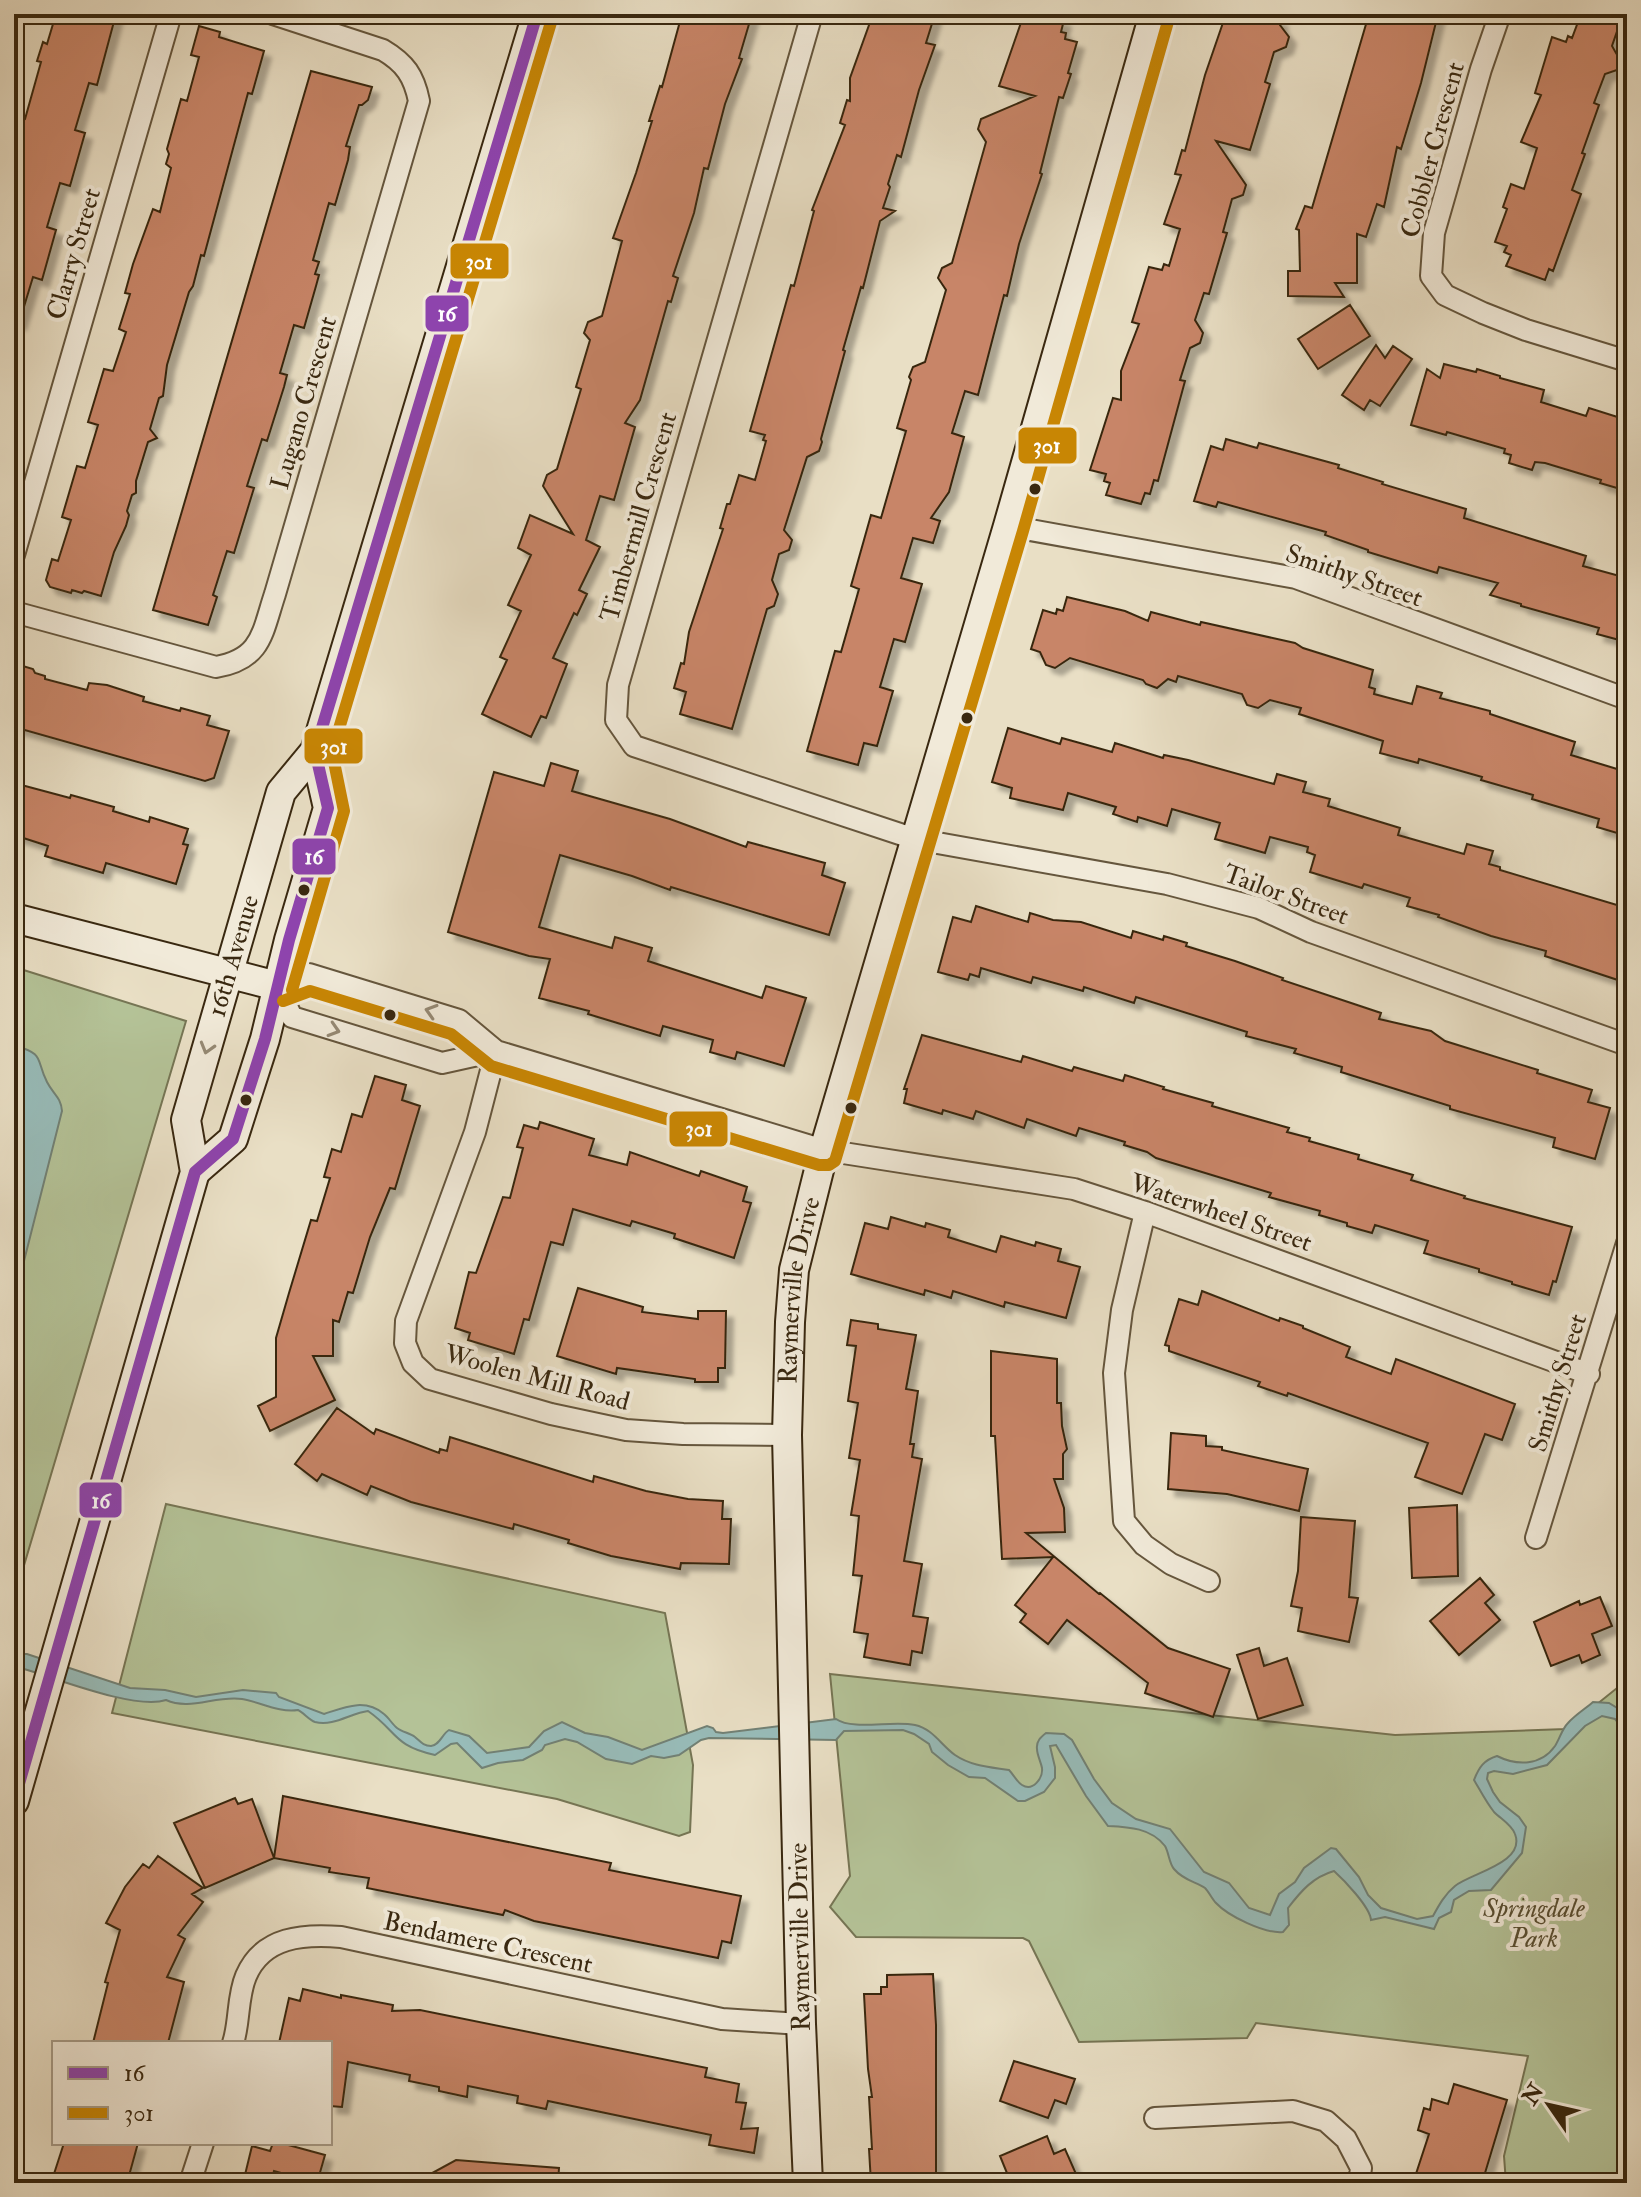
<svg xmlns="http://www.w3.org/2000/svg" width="1641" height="2197" font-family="'IM FELL Double Pica',serif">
  <defs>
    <filter id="shadow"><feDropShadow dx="7" dy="7" stdDeviation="2" flood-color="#0004"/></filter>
  </defs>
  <rect width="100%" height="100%" fill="#e9dfc5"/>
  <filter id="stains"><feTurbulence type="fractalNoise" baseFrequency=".0025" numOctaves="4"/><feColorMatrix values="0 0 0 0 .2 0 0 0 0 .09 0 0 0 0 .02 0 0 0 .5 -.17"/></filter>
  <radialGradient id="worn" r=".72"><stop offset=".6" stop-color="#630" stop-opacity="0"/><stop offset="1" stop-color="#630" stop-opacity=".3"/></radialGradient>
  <path fill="#b4c297" stroke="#767554" stroke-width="2" d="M14,967L186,1021L14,1599Z
    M166,1504L665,1613L693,1765L690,1832L679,1836L557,1799L112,1713Z
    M830,1674L1395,1735L1566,1729L1627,1680V2183H1506L1504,2156L1528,2056L1256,2023L1247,2038L1079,2042L1029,1941L1023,1938L856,1937L830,1907L850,1876Z"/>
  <path fill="#98bcb9" stroke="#728175" stroke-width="2" d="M14,1045C46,1055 35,1058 47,1082C53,1094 61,1097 62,1111L24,1261L14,1286Z
    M14,1654H27L130,1688L165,1690L196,1697L243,1690L276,1693L279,1697L324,1714C345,1707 365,1698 384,1714C389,1718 392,1724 397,1728C402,1732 410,1733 415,1737C420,1741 423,1746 431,1746C440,1745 442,1734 449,1730L469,1736L487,1753L529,1747L544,1731L562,1722L585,1733L608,1737L642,1750L707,1726L713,1728L716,1732L723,1733L836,1719C854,1731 892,1720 915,1725C933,1729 941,1745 955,1755C971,1766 990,1767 1009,1770C1013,1774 1017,1782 1022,1785C1033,1792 1043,1778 1042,1768C1041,1762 1037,1755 1037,1749C1036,1741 1041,1737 1046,1733L1064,1734L1072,1740L1094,1779L1112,1803L1136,1819L1170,1829L1204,1872L1229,1883L1249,1908L1270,1915L1279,1894L1295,1882L1304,1868L1331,1848L1336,1849L1359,1877L1368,1895L1381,1908L1417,1919L1433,1916C1439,1905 1445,1894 1455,1886C1471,1873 1526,1863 1515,1834C1512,1825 1501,1819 1494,1812C1486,1802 1480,1790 1474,1780C1479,1767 1484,1760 1497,1756C1517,1766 1541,1766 1555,1746C1560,1738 1562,1729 1568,1723C1575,1715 1585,1709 1593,1702L1609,1703L1627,1714V1733L1615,1719L1602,1716L1585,1726L1547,1765L1513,1774L1494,1771L1488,1773L1487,1779L1493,1792L1500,1802L1519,1817L1526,1827L1522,1853L1491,1890L1469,1891L1454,1900L1451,1912L1439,1918L1434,1929L1385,1917L1371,1920C1370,1907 1344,1880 1334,1871C1313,1877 1301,1891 1288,1908L1289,1925L1283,1932C1265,1934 1228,1916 1216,1903C1212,1899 1209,1892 1205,1888C1197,1882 1184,1881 1174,1869C1169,1863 1169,1853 1165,1846C1151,1828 1129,1827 1108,1826L1086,1796L1056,1745L1050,1746L1055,1767V1778L1044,1792L1025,1801H1018L985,1778L969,1777L948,1765L932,1752L929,1744L914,1734L903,1730L844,1731L836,1740L709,1738L701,1740L679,1755L664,1758L651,1756L632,1764L606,1759L577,1742L565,1739L545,1745L542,1750L523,1760L498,1763L482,1768L457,1743L451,1744L435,1755C393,1746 397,1731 368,1711C351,1713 333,1727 315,1722C309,1720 304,1713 298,1710C279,1713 260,1702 242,1699C216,1695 190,1711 166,1700C135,1710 58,1679 24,1669L14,1663Z"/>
  <path fill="#c88567" stroke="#392810" stroke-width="2" filter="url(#shadow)" d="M56,14H116L97,85L89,83L75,130L85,133L70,186L60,183L47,227L56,230L42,280L33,277L19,323L14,322V155L19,137L17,132L19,123L25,119L41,62L37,61L43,42L47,44Z
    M682,14H752L739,58L742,59L725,104L708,169L704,168L694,213L673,276L678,278L671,302L668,301L640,400L625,423L635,427L614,500L600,496L586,540L600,547L579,590L587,594L577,615L574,613L553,658L567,664L546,718L541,716L531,737L482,714L507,660L500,657L521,611L508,605L531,555L518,548L530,515L573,534L543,486L547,475L557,469L581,389L576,387L590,340L584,333L588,322L602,316L622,241L613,238L636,173L652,121H649L660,86L662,87Z
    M873,14H935L926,43L935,45L919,90L901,157L897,155L888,184L890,187L883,208L895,211L880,221L863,288L861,287L843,350L845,351L821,439L822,442L819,451L807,457L784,530L792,540L789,550L779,554L772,580L778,594L774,606L767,609L732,729L680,714L686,692L674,688L681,663L684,664L689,632L723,529L720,528L727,504H730L739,475L755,480L766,441L763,440L765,435L750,431L791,285L794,286L814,211L812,210L845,125L840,123L847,100L850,101V78Z
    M1024,14H1043L1064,20L1061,32L1066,33L1065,39L1077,42L1068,73L1071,74L1063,98L1059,97L1040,173L1042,174L1019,244L1007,296L1004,295L978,395L965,391L952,433L964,437L949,492L931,518L940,521L933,543L913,538L901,578L922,584L905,642L894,639L880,687L893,691L877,746L864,743L858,765L807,751L835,651L841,652L859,589L851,586L871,515L881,518L906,431L897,428L911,380L909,377L913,367L925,362L946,290L938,278L942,268L952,263L986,142L978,129L981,119L1035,96L999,86Z
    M1226,14H1261L1281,20L1280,25L1289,37L1286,47L1274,52L1265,82L1270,84L1250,150L1216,141L1246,185L1243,195L1232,199L1223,232L1227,233L1209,294L1204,293L1195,320L1203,333L1200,343L1190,348L1180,380L1185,381L1158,481L1154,480L1150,494L1145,493L1141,504L1106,495L1110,483L1104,481L1106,474L1090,470L1113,398L1121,400V371L1139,324L1132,322L1149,267L1162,270L1164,264L1169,266L1180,229L1164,224L1181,175L1175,174L1182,150L1185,151L1205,75Z
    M1369,14H1438L1421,83L1401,149L1397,147L1384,207L1377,204L1366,237L1357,234V283H1335L1344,297L1288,296V271H1300L1299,230L1296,229L1305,206L1312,208Z
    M1581,14H1623L1612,46L1620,60L1617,70L1605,74L1594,103L1599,105L1582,153L1585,154L1572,190L1581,194L1553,271L1549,269L1545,280L1506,266L1511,255L1504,252L1507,246L1495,242L1507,209L1503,207L1511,184L1524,189L1537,148L1521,142L1541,95L1535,93L1552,37L1566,42L1568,36L1572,38Z
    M199,26L220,32L219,37L264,51L252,94L248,93L204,256L201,255L193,286L189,292L167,365L163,396L159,398L150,429L157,438L148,442L136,481V493L132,495L127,511L129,515L126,526L114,552L101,596L84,591L82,593L72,590L71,593L50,587L46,580L52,559L58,561L71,520L62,517L77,466L85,468L98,425L88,422L104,369L113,371L126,332L119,329L130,294L125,293L133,264L153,209L160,212L171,168L166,164L169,154L167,149L181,99L187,101L199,57L191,55Z
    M311,71L372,87L368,100L362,105H359L346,146L350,147L348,160L335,205L329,203L313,260L319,262L315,274L319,275L316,286L304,328L294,325L280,373L287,375L284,387L267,441L262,439L247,486L254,488L234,553L227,551L213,595L217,597L208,625L153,610Z
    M1350,305L1370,336L1318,369L1298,339Z
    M1376,345L1385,358L1393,346L1412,359L1380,406L1370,400L1364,410L1342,395Z
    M1444,364L1476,372L1477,369L1500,376V378L1544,390L1541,402L1586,416L1589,408L1627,420V491L1600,483L1601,480L1545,463L1535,462L1532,470L1509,463L1511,455L1504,453L1505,449L1447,432L1446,435L1411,425L1427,369L1440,378Z
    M1226,439L1257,448L1259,443L1339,465L1338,468L1383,482L1382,484L1466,509L1464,518L1586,556L1583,566L1627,578V628L1623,641L1597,634L1599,628L1521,606V604L1490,595L1498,583L1439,567L1437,573L1368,552V550L1325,535L1326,532L1218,502L1216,507L1194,501L1211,446L1223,450Z
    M1067,597L1125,611L1148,621L1151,612L1200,625L1201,622L1295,643L1303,648L1373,670L1369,687L1375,689L1374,694L1412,704L1417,686L1442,693L1440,698L1490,711V714L1575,742L1571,755L1627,772V836L1597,827L1599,819L1532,799L1533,795L1481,780L1482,777L1419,759L1418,763L1380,753L1383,741L1299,714L1301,708L1270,700L1258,708L1247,705L1242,694L1178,676L1176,682L1168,679L1157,688L1146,684L1143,680L1070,658L1055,668L1046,665L1040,652L1031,649L1043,610L1056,614L1057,609L1063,611Z
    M16,664L33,669L35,673L45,676V679L87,690L89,683L107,685L144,697L143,701L180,711L181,708L210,716L207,725L229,731L214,778L205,781L14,727Z
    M1008,728L1060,744L1062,738L1112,752L1115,743L1163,758L1164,755L1188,760L1274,784L1277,774L1306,782L1303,792L1330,799L1328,806L1400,828L1398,835L1464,854L1467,844L1493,851L1489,864L1500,867V870L1627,908V983L1545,956L1546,951L1491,936L1438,917L1439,915L1407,906L1410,898L1364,884L1362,888L1310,872L1315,855L1307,852L1308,847L1270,837L1265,853L1237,845L1215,839L1220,823L1172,809L1167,826L1138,817L1137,822L1113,814L1116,807L1068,793L1063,810L1010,798L1012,788L992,782Z
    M551,763L578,771L572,791L670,819L746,847L748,842L825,863L822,875L845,883L829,935L671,887L670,890L632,876L560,855L539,927L612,948L615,937L652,948L648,961L762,998L766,986L806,998L784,1066L737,1052L735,1059L710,1052L713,1040L663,1026L660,1036L588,1014L589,1011L539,998L550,959L529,956L448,932L494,772L544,786Z
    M14,783L70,798L71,795L114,807L113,811L149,822L150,817L188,829L183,844L188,845L176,884L106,863L103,873L45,856L48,846L14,835Z
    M976,906L1028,922L1030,913L1053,920L1081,922L1131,938L1133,931L1163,940L1164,936L1187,943L1186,946L1235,961L1283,978L1282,980L1381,1013L1379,1019L1431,1031L1445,1041L1538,1070L1537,1073L1592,1090L1588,1102L1610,1108L1595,1159L1553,1147L1555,1138L1450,1109V1106L1341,1072L1342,1067L1294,1053L1296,1049L1246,1036L1247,1032L1136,997L1134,1003L1084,987L1083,991L1033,977L1031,983L981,968L979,977L970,974L968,980L938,972L953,917L971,922Z
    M922,1035L1021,1062L1023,1056L1072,1071L1074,1067L1123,1081L1125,1075L1164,1087L1163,1089L1213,1103L1212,1106L1289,1128L1287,1132L1310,1138L1309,1141L1359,1155L1358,1159L1413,1175L1411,1180L1465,1196L1464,1198L1572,1227L1556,1282L1553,1281L1549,1295L1512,1284V1282L1479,1272V1269L1424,1253L1428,1241L1375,1225L1372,1233L1347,1226V1223L1319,1215L1320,1211L1269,1197L1271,1193L1156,1158L1147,1152L1124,1145L1125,1142L1079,1128L1076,1136L1027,1119L1024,1128L976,1111L973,1119L943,1110L942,1114L904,1103L907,1089H904Z
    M375,1076L406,1085L402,1100L420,1106L395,1189L390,1188L370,1237L353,1293L348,1292L339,1322L333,1320V1356H313L335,1400L270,1431L258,1406L276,1397V1338L289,1293L311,1220L317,1221L330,1178L324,1177L332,1149L341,1152L352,1114L362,1117Z
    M540,1122L594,1139L589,1155L627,1165L630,1152L699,1176L701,1171L747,1187L743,1201L751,1203L734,1258L674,1238L675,1234L632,1221L630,1226L573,1209L563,1245L551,1242L529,1320L524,1319L514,1354L468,1340L470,1333L455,1328L469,1272L476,1273L503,1197L510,1198L523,1148L517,1147L524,1125L538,1129Z
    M891,1217L925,1227L926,1223L950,1230L948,1237L996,1252L1001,1236L1035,1246L1036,1242L1061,1249L1058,1261L1080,1267L1066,1318L1005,1302L1004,1307L953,1291L951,1298L925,1290L924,1295L851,1274L865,1223L888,1229Z
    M578,1288L643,1307L642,1312L698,1319V1311H726L725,1368H718V1382H695V1379L617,1368L616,1374L557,1356Z
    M1202,1291L1279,1321L1280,1318L1303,1326V1328L1350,1347L1346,1357L1391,1374L1396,1359L1515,1404L1502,1440L1485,1434L1462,1494L1415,1477L1428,1443L1288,1393L1287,1396L1258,1386L1260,1382L1169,1351V1346L1165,1345L1179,1299L1198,1305Z
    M851,1320L878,1324V1329L916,1335L906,1389L918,1391L910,1444H914L912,1457L922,1459L904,1561L922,1564L913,1616L928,1618L922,1653L912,1651L910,1665L864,1657L868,1634L854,1632L862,1576L853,1575L859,1516L851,1515L860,1460L849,1458L858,1403L848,1401L856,1346L847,1345Z
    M991,1351L1057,1359V1403H1061L1062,1426L1067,1449L1063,1454V1479H1054L1064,1508L1065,1532L1026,1533L1099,1594L1100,1593L1168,1648L1230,1669L1213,1717L1145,1693L1148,1683L1067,1620L1048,1644L1020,1622L1026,1614L1015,1605L1053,1557L1002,1559L995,1436H991Z
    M337,1408L374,1434L376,1429L439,1453L440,1449L447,1451L450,1437L593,1482L594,1476L646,1491L688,1499L723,1501L722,1519H731L729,1564L681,1563L680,1569L611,1556L568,1543L569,1540L514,1524L513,1529L411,1502L371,1486L367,1495L322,1474L317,1481L295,1464Z
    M1171,1433L1206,1436V1446L1222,1447V1450L1308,1469L1299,1511L1227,1494L1168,1489Z
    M1457,1505L1458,1576L1412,1578L1409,1508Z
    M1301,1517L1355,1521L1349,1597L1358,1598L1349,1642L1298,1631L1302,1608L1291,1606L1298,1571Z
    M1480,1578L1494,1595L1485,1603L1500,1620L1459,1655L1430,1621Z
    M1600,1597L1612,1626L1592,1634L1600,1655L1582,1663L1579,1655L1551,1666L1534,1622L1579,1601L1580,1605Z
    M1259,1648L1264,1666L1287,1658L1303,1705L1258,1719L1237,1655Z
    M283,1796L611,1863L609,1870L741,1896L731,1943L722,1941L718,1958L534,1921L505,1910L503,1915L367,1888L369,1878L329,1872L330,1868L274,1858L205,1888L174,1823L235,1798L238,1804L252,1799L274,1858Z
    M158,1856L203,1888L192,1894L203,1902L178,1935L185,1939L167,1977L184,1982L168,2043H93L108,1983L105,1982L120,1930L106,1923L125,1887L143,1864L149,1868Z
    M933,1974L936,2025V2183H871L869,2149H872L869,2097H872L868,2069L864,1994H881V1987H887V1975Z
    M303,1989L341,1998V1995L393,2005L392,2011L420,2010L707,2068L705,2077L739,2084L736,2102L746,2103L741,2129L758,2128L754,2153L709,2145L711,2135L548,2101L546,2109L517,2103L518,2096L468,2086L467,2097L439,2091V2087L409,2081L410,2075L348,2062L342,2107L330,2106V2043H279L289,1998L300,2001Z
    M1014,2061L1075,2079L1066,2104L1055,2100L1048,2118L1000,2101Z
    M1454,2084L1507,2100L1482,2183H1413L1429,2134L1418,2130L1424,2108L1430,2110L1432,2099L1448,2104Z
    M1047,2136L1054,2154L1065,2149L1080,2183H1011L1000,2156Z
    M64,2143H138L127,2183H74L53,2177Z
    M273,2143H281L325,2155L317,2183L274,2171L271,2183H243L252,2146L270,2151Z
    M456,2160L559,2168L558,2183H414Z"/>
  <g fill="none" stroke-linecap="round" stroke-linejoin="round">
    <defs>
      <path id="street" d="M812,14L618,685L616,720L634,746L915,839L1167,884L1259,908L1311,932L1627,1045
        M1500,14L1481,69L1434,233L1431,276L1445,295L1483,313L1526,330L1627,361
        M1008,526L1296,578L1627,699
        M14,555L171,14
        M14,612L216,667C262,659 262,633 275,594L419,101C414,76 405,63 383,50L273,14
        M496,1051L442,1063L292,1017L277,986L309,974L459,1020L496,1051L824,1150L1074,1189L1145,1212L1589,1374
        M496,1051L475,1132L406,1321L405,1343L413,1363L430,1379L551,1414L626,1430L683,1434L787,1435
        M1145,1212L1122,1310L1114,1373L1124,1521L1144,1545L1171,1564L1209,1581
        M1536,1538L1627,1243
        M233,2043C240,2022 237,1997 246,1976C263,1936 304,1934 341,1937L722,2019L801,2024
        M1155,2118L1293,2111L1326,2121L1346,2139L1361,2168L1359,2183
        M190,2183L203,2143"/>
      <g id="secondary">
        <path d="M14,918L277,986"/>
        <path d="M195,1172L233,1139L265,1039L289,940L328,808L315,751"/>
        <path id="s1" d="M14,1801L195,1172L186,1120L281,792L315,751L537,14"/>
        <path id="s2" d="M808,2183L801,2024L787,1435L790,1322L794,1270L824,1150L1008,526L1154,14"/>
      </g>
    </defs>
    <use href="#street" stroke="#65563d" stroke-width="24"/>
    <use href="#secondary" stroke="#392810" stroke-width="32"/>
    <use href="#street" stroke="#f1ead9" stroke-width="20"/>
    <use href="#secondary" stroke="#f1ead9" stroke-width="28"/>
    <defs>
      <path id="bus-1" d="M14,1801L195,1172L233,1139L265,1039L289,940L328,808L315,751L537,14"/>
      <path id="bus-2" d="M292,990L344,811L332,752L552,19
        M283,1001L310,991L451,1034L491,1066L819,1165H829L835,1161L1023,531L1169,18"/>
    </defs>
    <use href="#bus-1" stroke="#f1ead9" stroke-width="18"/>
    <use href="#bus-2" stroke="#f1ead9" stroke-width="18"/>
    <use href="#bus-1" stroke="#8e44ad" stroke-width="12"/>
    <use href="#bus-2" stroke="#c88604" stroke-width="12"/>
  </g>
  <defs><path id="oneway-chevron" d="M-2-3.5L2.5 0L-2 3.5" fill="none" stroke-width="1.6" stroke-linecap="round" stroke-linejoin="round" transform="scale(2)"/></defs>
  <g stroke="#958974">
    <use href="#oneway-chevron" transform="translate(431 1011) rotate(-163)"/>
    <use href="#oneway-chevron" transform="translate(334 1030) rotate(17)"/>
    <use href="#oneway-chevron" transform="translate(207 1048) rotate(106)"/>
  </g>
  <g fill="#392810" stroke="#f1ead9" stroke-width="3">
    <circle cx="1035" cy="489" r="7"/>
    <circle cx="967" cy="718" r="7"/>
    <circle cx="304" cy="890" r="7"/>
    <circle cx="390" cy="1015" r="7"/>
    <circle cx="246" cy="1100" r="7"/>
    <circle cx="851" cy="1108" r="7"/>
  </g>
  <g text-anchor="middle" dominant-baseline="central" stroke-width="8" stroke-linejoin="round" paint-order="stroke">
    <g font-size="26" fill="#392810" stroke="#f1ead9">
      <text transform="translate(1433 150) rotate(-75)">Cobbler Crescent</text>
      <text transform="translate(74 254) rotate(-74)">Clarry Street</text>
      <text transform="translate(304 403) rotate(-74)">Lugano Crescent</text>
      <text transform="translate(639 517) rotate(-74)">Timbermill Crescent</text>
      <text transform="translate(1354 576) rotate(19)">Smithy Street</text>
      <text transform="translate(1286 895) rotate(20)">Tailor Street</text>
      <text stroke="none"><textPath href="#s1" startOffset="878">16th Avenue</textPath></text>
      <text transform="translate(1221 1213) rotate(19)">Waterwheel Street</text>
      <text stroke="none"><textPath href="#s2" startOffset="894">Raymerville Drive</textPath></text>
      <text transform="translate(537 1378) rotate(15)">Woolen Mill Road</text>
      <text transform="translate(1558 1383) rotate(-73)">Smithy Street</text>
      <text transform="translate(800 1937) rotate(-91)">Raymerville Drive</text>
      <text transform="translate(488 1943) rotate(12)">Bendamere Crescent</text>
    </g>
    <g font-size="26" font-style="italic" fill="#584e32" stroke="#f1ead9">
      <text x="1534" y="1909">Springdale<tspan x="1534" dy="30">Park</tspan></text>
    </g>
  </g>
  <g stroke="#f1ead9" stroke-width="3">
    <rect x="449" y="242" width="61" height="38" rx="8" fill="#c88604"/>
    <rect x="424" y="294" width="46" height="39" rx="8" fill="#8e44ad"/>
    <rect x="1017" y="426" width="61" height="39" rx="8" fill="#c88604"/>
    <rect x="303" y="727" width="61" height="38" rx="8" fill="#c88604"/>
    <rect x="291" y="837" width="46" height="39" rx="8" fill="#8e44ad"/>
    <rect x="668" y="1110" width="61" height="38" rx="8" fill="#c88604"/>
    <rect x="78" y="1481" width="45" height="38" rx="8" fill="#8e44ad"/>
  </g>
  <g font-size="22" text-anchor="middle" font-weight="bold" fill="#fff">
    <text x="479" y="269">301</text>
    <text x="447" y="321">16</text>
    <text x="1047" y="453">301</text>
    <text x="334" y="754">301</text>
    <text x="314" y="864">16</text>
    <text x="699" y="1136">301</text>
    <text x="101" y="1508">16</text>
  </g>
  <rect width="1641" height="2197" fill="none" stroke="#e9dfc5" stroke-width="48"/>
  <rect x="16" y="16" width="1609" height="2165" fill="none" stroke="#392810" stroke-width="4"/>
  <rect x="24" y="24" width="1593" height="2149" fill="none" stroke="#392810" stroke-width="2"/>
  <rect x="52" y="2041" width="280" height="104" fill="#f1ead9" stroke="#a79c89" stroke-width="2"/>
  <rect x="68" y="2067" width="40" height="12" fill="#8e44ad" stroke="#a79c89" stroke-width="2"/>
  <text x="124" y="2081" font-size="24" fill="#392810">16</text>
  <rect x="68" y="2107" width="40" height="12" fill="#c88604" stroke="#a79c89" stroke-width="2"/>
  <text x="124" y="2121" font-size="24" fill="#392810">301</text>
  <g transform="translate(1549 2105) rotate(304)" stroke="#f1ead9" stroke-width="6" paint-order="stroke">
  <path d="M0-6L14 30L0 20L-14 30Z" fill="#392810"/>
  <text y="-12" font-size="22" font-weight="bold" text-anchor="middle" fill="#392810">N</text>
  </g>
  <rect width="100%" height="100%" filter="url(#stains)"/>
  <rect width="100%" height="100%" fill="url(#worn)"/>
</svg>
